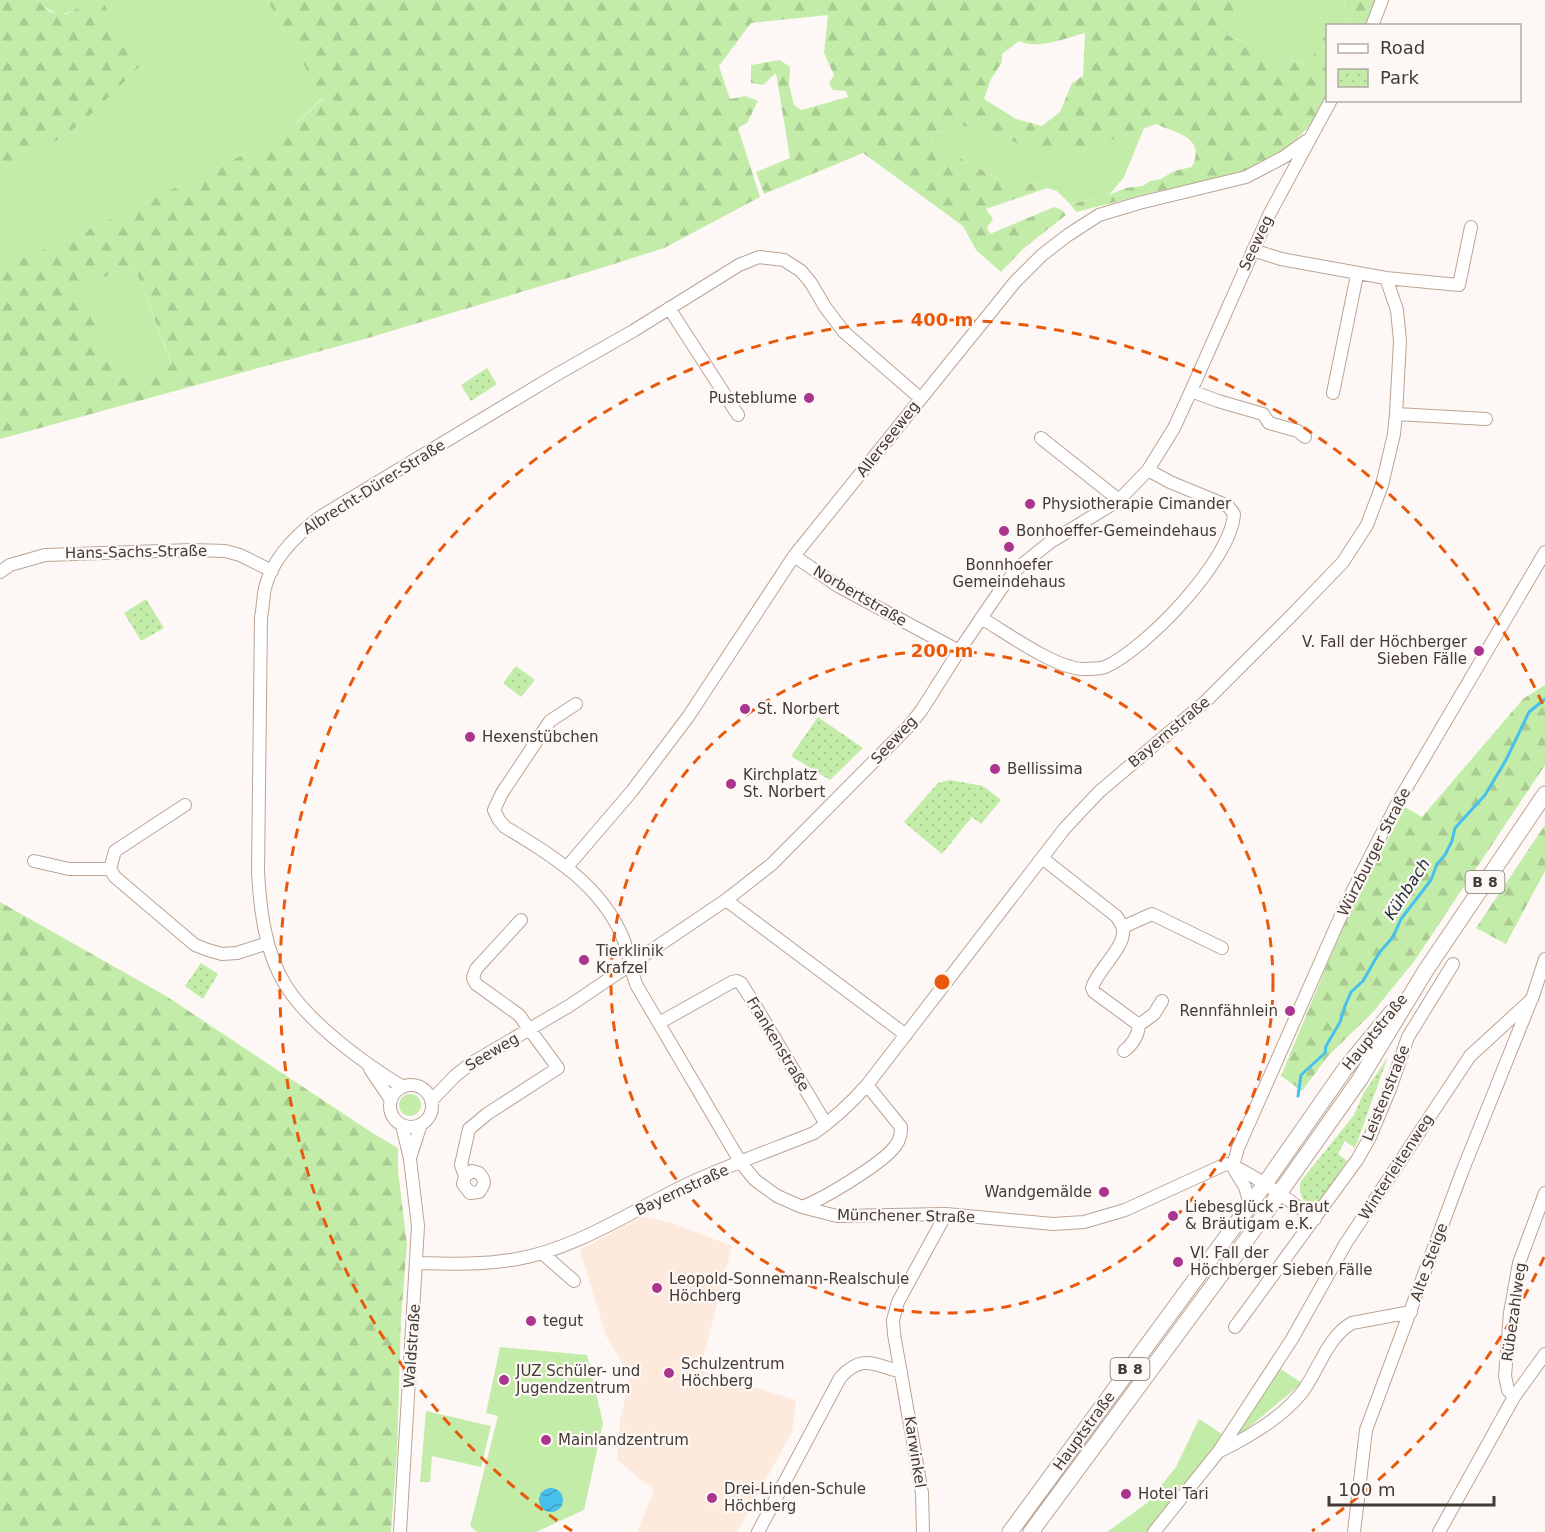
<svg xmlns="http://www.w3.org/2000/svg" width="1545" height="1532" font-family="'DejaVu Sans',sans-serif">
  <defs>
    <pattern id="forest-firs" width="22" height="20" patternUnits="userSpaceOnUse" patternTransform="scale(1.5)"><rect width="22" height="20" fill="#c3eca9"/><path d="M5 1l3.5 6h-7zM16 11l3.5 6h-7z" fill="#a9cb92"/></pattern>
    <pattern id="park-dots" width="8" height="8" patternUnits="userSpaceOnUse" patternTransform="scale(1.5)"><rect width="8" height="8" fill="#c3eca9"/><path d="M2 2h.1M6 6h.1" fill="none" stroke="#a9cb92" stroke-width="1.8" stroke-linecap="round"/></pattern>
    <pattern id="water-waves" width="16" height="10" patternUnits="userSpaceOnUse" patternTransform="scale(1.5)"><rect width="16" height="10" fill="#47c0ec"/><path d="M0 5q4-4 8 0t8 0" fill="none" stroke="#3d9dc0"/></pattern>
  </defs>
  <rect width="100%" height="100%" fill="#fdf8f5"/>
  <path fill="#fdeadd" d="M643,1216L675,1224L732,1246L700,1370L796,1400L792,1432L737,1532H637L654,1490L617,1460L620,1421L630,1376L606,1336L580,1250Z"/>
  <path fill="#c3eca9" d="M37,0H267L323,97L287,133L80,234L0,268V180L82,123L90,1C66,15 59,21 37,0Z
    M1249,0H1346L1344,4L1350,22L1355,24L1328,26L1327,33H1326L1309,65L1278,57L1227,35Z
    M958,125L989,131L1030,148L1084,150L1144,128L1124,177L1109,195L1070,204L1057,191L1047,188L1041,182L1013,187L932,143L935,132L945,131Z
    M134,265L172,366L118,379L80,287Z
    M399 1105a11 11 0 1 1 22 0a11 11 0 1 1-22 0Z
    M500,1347L587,1355L603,1423L584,1510L536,1532H477L470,1526L498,1416L486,1413Z
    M1279,1368L1302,1383L1242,1433L1237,1432Z
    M426,1411L491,1426L481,1467L432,1456L430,1482H420Z
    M1199,1419L1225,1436L1147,1532H1107L1147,1503L1176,1467Z"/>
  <path fill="url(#forest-firs)" fill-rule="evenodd" d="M0,0H37L50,12L67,14L90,1L103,2L139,67L82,123L0,180Z
    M267,0H1249L1227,35L1278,57L1308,65L1326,32L1327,33V93L1310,126L1282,152L1247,172L1159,191L1076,212L1070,204L1109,195L1126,188L1143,186L1150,181L1161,179L1174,171L1192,167C1206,137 1178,134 1156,124L1084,150L1055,151L1029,148L989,131L958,125L945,131L935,132L932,143L1013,187L1041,182L1047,188L986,209L993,219L987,227L990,234L1054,207L1062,210L1066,215L1024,248L1001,272L976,250L963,226L863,153L764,194L756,172L790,158L776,73L763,85L751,83V65L780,60L790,67L789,85L794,105L801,110L848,97L846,91L833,90L829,83L834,75L824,53L828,15L751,23L719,66L730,99L745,96L758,101L747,123L738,128L760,197L664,248L598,269L368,338L0,439V268L80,234L287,133L323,98ZM1085,33L1083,76L1072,83L1060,112L1042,126L1016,119L984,99L991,79L1002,62V54L1019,41C1038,50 1066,38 1085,33ZM134,265L172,365L118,379L80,287Z
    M1346,0H1379L1373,16L1365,25H1358L1350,22L1344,4Z
    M1545,685V765L1415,960L1373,1012L1328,1056L1302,1091L1281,1076L1343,926L1405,807L1422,817L1523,699Z
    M1545,825V871L1506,944L1476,928Z
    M0,902L166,996L371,1132L398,1148V1172L407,1244L401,1319L397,1452L391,1532H0Z"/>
  <path fill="url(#park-dots)" d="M487,368L497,384L471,401L461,385Z
    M146,599L164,628L141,641L124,613Z
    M516,666L535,680L521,697L503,683Z
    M818,717L863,748L830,780L791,756Z
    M950,780L983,786L1001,800L981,824L972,817L942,854L904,822L938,783Z
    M201,963L218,974L203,999L185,986Z
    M1388,1057L1355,1148L1345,1141L1338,1154L1347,1161L1341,1170L1343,1172L1318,1207C1304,1207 1297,1193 1301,1181L1354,1115L1363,1094Z"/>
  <path fill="url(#water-waves)" d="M539 1500a12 12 0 1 1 24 0a12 12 0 1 1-24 0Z"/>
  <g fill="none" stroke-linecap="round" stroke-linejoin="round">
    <path stroke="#47c0ec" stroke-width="3" d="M1298,1096L1301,1075L1325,1053L1326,1046L1340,1022L1345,1006L1351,992L1363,981L1379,953L1393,937L1401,919L1431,880L1437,864L1445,855L1452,841L1455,828L1485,795L1506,760L1529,712L1545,699"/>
    <defs>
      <path id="minor" d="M1372,26L1382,0
        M1386,278L1459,285L1471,227
        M669,308L738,415
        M1191,391L1218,401L1263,414L1269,423L1298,431L1305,437
        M1333,393L1357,275
        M1396,414L1486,419
        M1041,438L1119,500
        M794,556L838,586L959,651
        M0,572L10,565L45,555L192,550L225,551L240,555L272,571
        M981,618C1007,633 1053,667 1082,669C1089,669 1099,669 1105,667C1147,648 1231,560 1234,514L1228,506L1170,482L1148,470
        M576,704L550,721L502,793L494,810L499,820L505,827C553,856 601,885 623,938C630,954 630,971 637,986L741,1163L755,1180L777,1196L802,1207L837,1216L946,1214L1053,1224L1084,1222L1125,1210L1226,1164C1248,1169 1295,1205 1315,1219
        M185,805L115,851L110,869L115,877L195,945L208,950L222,954L237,953L268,943
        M1042,858L1116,916C1119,920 1122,924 1123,929C1126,947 1097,970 1092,988L1094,992L1139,1025L1154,1014L1162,1001
        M34,861L69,869H110
        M567,867L632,791L657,758L688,717L794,556L1015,282L1042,255L1068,235L1099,215L1139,203L1246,177L1284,157L1306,141
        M726,900L906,1035
        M1123,927L1152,914L1222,948
        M659,1023L732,982L737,981L741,983L753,1002L826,1124
        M1124,1051C1133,1044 1138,1036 1139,1025
        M370,1069L391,1100
        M390 1106a21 21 0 1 1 42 0a21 21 0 1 1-42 0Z
        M403,1087C365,1064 310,1024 286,986C265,953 260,909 258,872L261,617C263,608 263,598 265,588C272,559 296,535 320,517L554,376L633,331L739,265L759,257L784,260L801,271L811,283L825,307L844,332L920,398
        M431,1101L455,1076L470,1064L569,1006L726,900L772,864L908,727L921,711L959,651L1001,589L1017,569L1049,543L1119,500L1148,470L1174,428L1191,391L1269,215L1331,100
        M410,1158L421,1124
        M1233,1166L1238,1148L1347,902L1398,802L1545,552
        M1234,1169L1245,1187L1250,1205
        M465,1176L472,1171L479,1173C486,1181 485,1184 479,1192L470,1193L463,1184L465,1176L461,1165L469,1129L487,1114L558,1068L519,1015L476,984L473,978L476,969L521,920
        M802,1207C823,1199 884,1163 896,1145C900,1140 901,1134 901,1127L867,1085
        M542,1253L574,1281
        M417,1263C451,1264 484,1265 517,1259C579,1248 636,1208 692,1182C732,1164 774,1149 814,1133C834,1119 851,1103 867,1085L1065,828L1099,792L1206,701L1291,616L1343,562L1367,525L1382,485L1394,434L1396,414L1400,341L1397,310L1386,278L1281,259L1253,250
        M1235,1327L1357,1160L1370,1137L1390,1089L1408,1037L1453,964
        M1514,1397L1508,1390L1505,1376L1510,1313L1519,1263L1545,1193
        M1220,1451C1249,1437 1283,1417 1303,1391C1319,1369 1328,1336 1352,1323L1411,1312
        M400,1532L418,1226L410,1159L402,1125
        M758,1532L840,1378C861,1354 873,1364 901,1372
        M923,1532L922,1493L894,1334L893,1320L898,1302L946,1214
        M1154,1532L1219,1451L1292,1339L1346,1243L1470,1056L1532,999L1545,959
        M1354,1532L1366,1430L1462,1172L1530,1003
        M1439,1532L1514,1397L1545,1354"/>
      <path id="major" d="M1010,1532L1250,1205L1345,1069L1392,1012
        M1031,1532L1240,1249L1360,1079L1426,970L1545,794"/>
    </defs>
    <use href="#minor" stroke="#bba494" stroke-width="14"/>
    <use href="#major" stroke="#bba494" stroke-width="17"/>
    <use href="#minor" stroke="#fff" stroke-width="12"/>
    <use href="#major" stroke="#fff" stroke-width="15"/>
  </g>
  <g fill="none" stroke="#e8590c" stroke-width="3" stroke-dasharray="10 8">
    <circle cx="942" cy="982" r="331"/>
    <path d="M1544 1257A662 662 0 0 1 1312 1531M572 1531A662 662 0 1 1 1544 707"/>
  </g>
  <g fill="#aa358e" stroke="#fdf8f5" stroke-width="2">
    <circle cx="809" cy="398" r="6"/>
    <circle cx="1030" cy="504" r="6"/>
    <circle cx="1004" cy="531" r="6"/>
    <circle cx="1009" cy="547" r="6"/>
    <circle cx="1479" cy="651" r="6"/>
    <circle cx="745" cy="709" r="6"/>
    <circle cx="470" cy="737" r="6"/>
    <circle cx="995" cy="769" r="6"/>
    <circle cx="731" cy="784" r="6"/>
    <circle cx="584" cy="960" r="6"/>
    <circle cx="1290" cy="1011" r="6"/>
    <circle cx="1104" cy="1192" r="6"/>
    <circle cx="1173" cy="1216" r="6"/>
    <circle cx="1178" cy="1262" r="6"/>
    <circle cx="657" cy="1288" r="6"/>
    <circle cx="531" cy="1321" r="6"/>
    <circle cx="669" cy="1373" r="6"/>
    <circle cx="504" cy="1380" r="6"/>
    <circle cx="546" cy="1440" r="6"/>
    <circle cx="1126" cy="1494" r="6"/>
    <circle cx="712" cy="1498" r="6"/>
  </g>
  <g text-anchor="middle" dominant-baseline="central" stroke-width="4.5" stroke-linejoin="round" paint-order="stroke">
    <g fill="#fdf8f5" stroke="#7b736d" stroke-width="1.5">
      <rect x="1465.5" y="871" width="39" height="22" rx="4.5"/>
      <rect x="1110.5" y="1358" width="39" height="22" rx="4.5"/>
    </g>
    <g font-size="14" font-weight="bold" fill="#433a33">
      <text x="1485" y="882">B 8</text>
      <text x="1130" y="1369">B 8</text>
    </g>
    <g font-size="15" fill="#433a33" stroke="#fdf8f5">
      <text transform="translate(1256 243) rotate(-65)">Seeweg</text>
      <text transform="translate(888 439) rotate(-52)">Allerseeweg</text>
      <text transform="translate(374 487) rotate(-32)">Albrecht-Dürer-Straße</text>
      <text transform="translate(136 552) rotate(-1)">Hans-Sachs-Straße</text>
      <text transform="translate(860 596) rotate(30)">Norbertstraße</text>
      <text transform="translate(1169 732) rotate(-40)">Bayernstraße</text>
      <text transform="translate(894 740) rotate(-47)">Seeweg</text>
      <text transform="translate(1374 852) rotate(-63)">Würzburger Straße</text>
      <text transform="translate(1375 1032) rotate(-51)">Hauptstraße</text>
      <text transform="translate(778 1044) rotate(59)">Frankenstraße</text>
      <text transform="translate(492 1052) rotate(-31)">Seeweg</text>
      <text transform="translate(1386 1093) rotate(-68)">Leistenstraße</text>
      <text transform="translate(1396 1167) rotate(-57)">Winterleitenweg</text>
      <text transform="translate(682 1190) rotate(-25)">Bayernstraße</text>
      <text transform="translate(906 1216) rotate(1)">Münchener Straße</text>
      <text transform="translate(1429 1262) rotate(-70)">Alte Steige</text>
      <text transform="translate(1514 1312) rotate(-82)">Rübezahlweg</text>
      <text transform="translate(412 1346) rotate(-86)">Waldstraße</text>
      <text transform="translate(1084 1431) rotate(-54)">Hauptstraße</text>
      <text transform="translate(915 1452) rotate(81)">Karwinkel</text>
    </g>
    <g font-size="15" fill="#433a33" stroke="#fdf8f5" text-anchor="start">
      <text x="797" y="398" text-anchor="end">Pusteblume</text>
      <text x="1042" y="504">Physiotherapie Cimander</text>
      <text x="1016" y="531">Bonhoeffer-Gemeindehaus</text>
      <text x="1009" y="565" text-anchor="middle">Bonnhoefer<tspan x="1009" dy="17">Gemeindehaus</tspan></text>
      <text x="1467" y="642" text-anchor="end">V. Fall der Höchberger<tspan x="1467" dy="17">Sieben Fälle</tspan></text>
      <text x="757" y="709">St. Norbert</text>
      <text x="482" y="737">Hexenstübchen</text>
      <text x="1007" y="769">Bellissima</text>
      <text x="743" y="775">Kirchplatz<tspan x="743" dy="17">St. Norbert</tspan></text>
      <text x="596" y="951">Tierklinik<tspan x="596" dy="17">Krafzel</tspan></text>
      <text x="1278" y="1011" text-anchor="end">Rennfähnlein</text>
      <text x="1092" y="1192" text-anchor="end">Wandgemälde</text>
      <text x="1185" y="1207">Liebesglück - Braut<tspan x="1185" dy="17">&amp; Bräutigam e.K.</tspan></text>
      <text x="1190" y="1253">VI. Fall der<tspan x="1190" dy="17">Höchberger Sieben Fälle</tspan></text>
      <text x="669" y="1279">Leopold-Sonnemann-Realschule<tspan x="669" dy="17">Höchberg</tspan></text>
      <text x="543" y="1321">tegut</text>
      <text x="681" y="1364">Schulzentrum<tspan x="681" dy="17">Höchberg</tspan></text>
      <text x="516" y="1371">JUZ Schüler- und<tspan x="516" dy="17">Jugendzentrum</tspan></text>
      <text x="558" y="1440">Mainlandzentrum</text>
      <text x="724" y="1489">Drei-Linden-Schule<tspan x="724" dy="17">Höchberg</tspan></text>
      <text x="1138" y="1494">Hotel Tari</text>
    </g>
    <g font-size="16" font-style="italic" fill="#1a2f37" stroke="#fdf8f5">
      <text transform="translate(1407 889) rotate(-57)">Kühbach</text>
    </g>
  </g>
  <circle cx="942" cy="982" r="9" fill="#e8590c" stroke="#fdf8f5" stroke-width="3"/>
  <g font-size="18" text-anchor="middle" font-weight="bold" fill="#e8590c" stroke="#fdf8f5" stroke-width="4.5" stroke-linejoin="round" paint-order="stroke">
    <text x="942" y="326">400 m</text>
    <text x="942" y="657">200 m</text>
  </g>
  <rect x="1326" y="24" width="195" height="78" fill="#fdf8f5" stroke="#b3aca7" stroke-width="1.5"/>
  <rect x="1338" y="44" width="30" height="9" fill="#ffffff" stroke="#b3aca7" stroke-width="1.5"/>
  <text x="1380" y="54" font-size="18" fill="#433a33">Road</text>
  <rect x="1338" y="69" width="30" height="18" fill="url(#park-dots)" stroke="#b3aca7" stroke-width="1.5"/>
  <text x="1380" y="84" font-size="18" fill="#433a33">Park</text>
  <path d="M1329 1496v9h165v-9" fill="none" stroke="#433a33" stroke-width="3"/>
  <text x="1338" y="1496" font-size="18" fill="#433a33" stroke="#fdf8f5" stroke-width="4.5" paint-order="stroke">100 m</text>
</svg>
